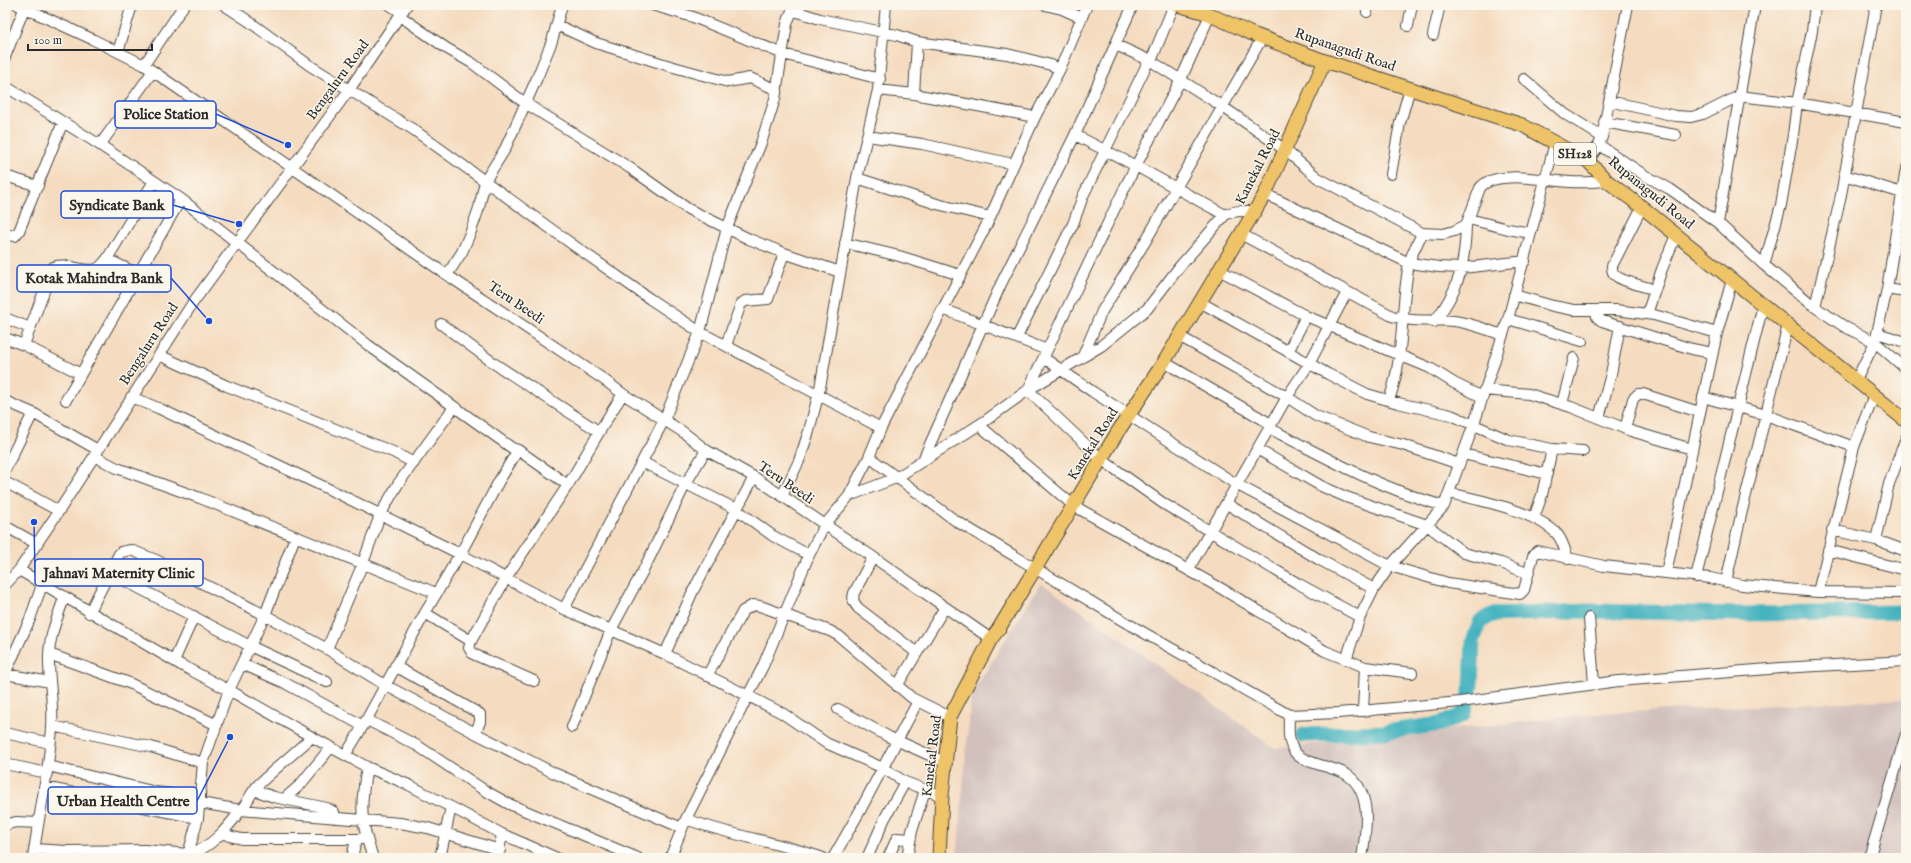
<svg xmlns="http://www.w3.org/2000/svg" width="1911" height="863" font-family="'IM FELL English',serif">
  <rect width="100%" height="100%" fill="#fbf7ec"/>
  <filter id="ink" filterUnits="userSpaceOnUse"><feTurbulence type="fractalNoise" baseFrequency=".025" numOctaves="2"/><feDisplacementMap in="SourceGraphic" scale="8" xChannelSelector="R" yChannelSelector="G"/><feConvolveMatrix kernelMatrix="1 2 1 2 8 2 1 2 1" color-interpolation-filters="sRGB"/></filter>
  <filter id="wash" filterUnits="userSpaceOnUse"><feTurbulence type="fractalNoise" baseFrequency=".012" numOctaves="4" result="noise"/><feDisplacementMap in="SourceGraphic" scale="16" xChannelSelector="R" yChannelSelector="G"/><feGaussianBlur stdDeviation="0.9" result="paint"/><feColorMatrix in="noise" values="0 0 0 0 0 0 0 0 0 0 0 0 0 0 0 0 0 1.4 0 .05"/><feComposite in="paint" operator="in"/></filter>
  <g filter="url(#wash)">
    <rect width="100%" height="100%" fill="#f5dcc0"/>
    <path fill="#d1c0bc" d="M1041,583L1275,748L1604,713L1906,699V858H957L971,695Z"/>
    <g fill="none" stroke-linecap="round" stroke-linejoin="round">
      <path stroke="#44b3bf" stroke-width="15" d="M1303,735L1385,732L1440,724L1463,715L1471,687L1473,641L1480,622L1492,615L1589,611L1739,614L1906,612"/>
    </g>
  </g>
  <g filter="url(#ink)">
    <g fill="none" stroke-linecap="round" stroke-linejoin="round">
      <defs>
        <path id="minor" d="M18,5L92,39L144,65L447,275L603,379L623,394L683,432L706,450L754,477L873,557L991,639
          M224,5L247,20L309,65L414,130L576,247L650,299L700,332L881,428
          M390,5L402,13
          M652,5L693,17L783,54L880,79
          M1045,5L1062,9L1082,18
          M792,10L820,19L897,35L917,42L1007,54L1051,65L1060,69
          M1367,12L1368,5
          M1210,15L1181,79L1126,185L1028,390L1101,459L1164,504L1297,583L1360,617
          M400,16L446,48L472,63L525,103L630,168L688,209L749,239L784,253L840,272
          M557,25L596,43L670,66L728,82L750,78L777,90
          M1408,26L1412,5
          M1433,35L1440,5
          M1116,45L1151,61L1223,107L1285,150L1318,178L1422,233L1443,234L1454,231L1466,225L1480,188C1493,169 1549,181 1570,182C1582,183 1595,182 1607,181
          M118,52L132,5
          M5,57L24,9
          M1151,61L1174,5
          M144,65L184,5
          M1524,79L1565,114L1602,137
          M5,86L100,145L181,199L368,345L512,448L518,450L568,485C586,455 603,424 623,394
          M878,90L914,94L1035,117
          M914,94L917,42
          M1609,101L1676,116L1691,117L1703,114L1739,96L1797,103L1906,122
          M1604,122L1676,135
          M1075,135L1136,166L1225,215
          M867,136L922,144L1013,164
          M100,145L153,71
          M1599,145L1644,175L1670,189L1718,223L1764,265L1815,307L1845,327L1875,342L1906,369
          M1588,161L1599,145L1602,137L1628,5
          M1391,174L1400,123L1410,88
          M1844,175L1902,193
          M5,176L38,186
          M857,178L937,204L990,217
          M1265,194L1409,263L1439,267L1462,268L1525,261
          M1642,207L1612,266C1612,269 1612,273 1615,275C1622,282 1645,286 1655,290
          M1469,219L1508,229L1531,233
          M1718,223L1755,5
          M5,234L15,236L19,231L63,122
          M1241,234L1392,316C1413,323 1433,319 1454,321C1471,323 1487,330 1503,335
          M845,243L899,256L960,275
          M107,259L138,274
          M1764,265L1781,205L1793,135L1797,103L1812,31L1815,5
          M1219,270L1306,316L1430,368L1454,383L1482,397
          M447,275L462,252L471,231L479,208L485,181L505,149L537,78L552,41L562,5
          M1887,289L1906,292
          M1514,295L1553,306L1574,310H1616L1654,315L1717,333
          M1200,302L1328,374L1367,394L1398,403L1451,415L1509,440L1552,449L1583,451
          M1815,307L1840,200L1876,5
          M943,309L1047,350
          M1596,310L1597,317L1602,321L1692,349L1712,353
          M1647,314L1662,269L1676,235
          M5,318L30,328
          M1508,319L1582,341
          M1434,322C1459,291 1465,264 1466,225
          M441,324L495,364L598,431
          M1877,333L1906,342
          M1179,336L1287,397L1316,416L1369,437L1403,445L1459,464
          M1017,337L1073,224L1083,196L1149,60
          M5,338L24,345L81,374
          M24,345L53,267C66,261 87,275 98,268C102,266 104,262 107,259L154,181
          M726,345L741,304L745,301L768,299L784,253
          M1288,352L1306,316
          M159,355L227,386L393,452L414,463
          M1044,358L1093,392L1236,484L1390,566L1448,583L1520,594L1524,590L1533,556L1537,551L1604,566L1710,578L1742,585L1818,592L1906,593
          M1082,358L1102,311L1145,242L1262,38
          M1164,362L1271,424
          M1856,380L1875,342L1887,289L1906,169
          M1484,390L1529,394L1571,407L1631,431L1692,449
          M131,397L158,408L339,494L460,554L564,609L665,654L782,713L826,743L883,768L905,782L942,796
          M1703,397L1766,415L1854,447
          M66,400L181,199
          M1389,400C1405,356 1400,309 1409,264C1411,254 1418,243 1422,233
          M5,401L33,413
          M1562,404L1574,358
          M1599,418L1611,374L1620,326
          M979,425L1074,506L1222,589L1325,651L1365,667L1412,673
          M1269,428C1326,458 1382,489 1444,506
          M1625,429L1633,399L1638,394H1643L1699,412
          M1257,449L1321,486L1346,497L1427,525L1464,553L1501,563L1527,573
          M1463,454L1547,474
          M94,456L117,468L200,498L436,593
          M869,457L956,521L1125,622L1289,715L1338,713L1460,702L1619,681L1781,668L1906,661
          M923,460L1001,284L1075,135L1133,5
          M642,462L736,509L773,536L809,555
          M5,470L33,413L98,450
          M5,482L59,511
          M1449,493C1479,500 1536,511 1557,534C1563,541 1565,550 1568,559
          M782,496L799,461L809,431L820,388L857,178L878,90L886,5
          M849,496L896,478L985,421L1028,390L1101,346L1147,309L1180,266L1225,215C1234,210 1243,211 1253,211
          M1227,504L1320,560L1374,589
          M1534,518L1542,495L1552,449
          M5,526L37,544
          M1832,530L1876,540L1906,551
          M1876,540L1889,484L1906,438
          M1828,550L1906,570
          M873,557L854,593C852,600 854,603 858,608L917,653
          M19,570L181,665L236,694L312,737L367,767L409,785L502,834L557,858
          M1188,570L1287,397L1309,364L1347,292
          M110,573L250,646L327,682
          M1666,573L1717,333L1732,280
          M1696,577L1763,305
          M1726,582L1741,515L1788,325
          M5,585L19,570L59,511L192,304L349,90L407,5
          M1818,592L1854,447L1874,395
          M564,609L664,420L700,332L727,228L761,143L775,99L787,24L794,5
          M89,613L119,554L121,552L131,550L156,560L265,615L327,649L385,685L475,733L554,773L682,828
          M425,613L471,641
          M1589,618L1594,684
          M327,649L363,563L380,515L398,484L454,407
          M49,654L129,683L217,725
          M665,654L693,591L754,477
          M1346,660L1360,617L1374,589L1390,566L1444,506L1474,424L1508,319L1555,143
          M174,661L194,616
          M242,664L285,683L363,726
          M395,666L480,714V722L475,733
          M5,674L30,619L42,585
          M5,674L50,682
          M707,676L743,611L753,605L760,606L830,631L839,636L912,698L950,717
          M534,681L473,654L469,648L471,641L506,578L568,485
          M897,686L945,607
          M838,709L889,737L945,762
          M1363,711L1365,667
          M1289,715C1289,726 1287,740 1294,751C1299,759 1309,761 1317,764C1326,767 1336,769 1344,773C1374,789 1366,831 1362,858
          M367,720L418,746L484,790L509,804L638,858
          M52,726L151,747L203,763
          M572,727L611,630L645,567L685,485L706,450
          M5,733L50,743
          M346,754L363,726L425,613L464,547L499,481L518,450
          M5,764L47,773
          M48,766L156,792L200,798
          M367,767C360,805 360,821 373,858
          M44,787L198,818
          M254,790L274,797L327,808L334,812V818
          M284,799L300,785L331,747
          M200,803L241,810L400,823L428,828L500,850
          M686,819C731,836 778,842 823,858
          M5,825L16,822L38,823
          M223,832L229,836L242,839H366
          M34,849L67,851L145,850L188,854C211,849 228,827 241,810C248,802 251,792 259,784C276,768 294,753 312,737
          M33,858C39,814 49,771 52,728C54,703 48,678 49,654C50,634 58,616 64,598
          M187,858L198,818L203,763L229,690L265,615L295,537
          M352,858L356,839
          M440,858L451,807
          M498,858L502,834
          M670,858L686,819L763,666L809,555L824,526L849,496L869,457L881,428L987,224L1035,117L1060,69L1087,5
          M833,858L861,809L918,701
          M867,858L885,818L905,782
          M888,858L897,838L910,839
          M907,858L912,831L925,790
          M1869,858L1906,734"/>
        <path id="major" d="M1178,5L1206,13L1250,33L1325,61L1522,125L1588,161L1607,181L1642,207L1906,421
          M939,858L942,796L950,717L991,639L998,630L1117,433L1164,362L1265,194L1325,61"/>
      </defs>
      <use href="#minor" stroke="#494641" stroke-width="12"/>
      <use href="#major" stroke="#494641" stroke-width="15"/>
      <use href="#minor" stroke="#fff" stroke-width="10"/>
      <use href="#major" stroke="#efc469" stroke-width="13"/>
    </g>
  </g>
  <g text-anchor="middle" dominant-baseline="central" stroke-width="3" stroke-linejoin="round" paint-order="stroke">
    <rect fill="#fbf7ec" stroke="#696865" stroke-width="1" x="1554" y="143" width="42" height="22" rx="3"/>
    <g font-size="13" font-weight="bold" fill="#2b2b2b">
      <text x="1575" y="154">SH128</text>
    </g>
    <g font-size="14" fill="#2b2b2b" stroke="#fbf7ec">
      <text transform="translate(1345 50) rotate(19)">Rupanagudi Road</text>
      <text transform="translate(338 80) rotate(-54)">Bengaluru Road</text>
      <text transform="translate(1258 167) rotate(-63)">Kanekal Road</text>
      <text transform="translate(1651 193) rotate(39)">Rupanagudi Road</text>
      <text transform="translate(516 303) rotate(34)">Teru Beedi</text>
      <text transform="translate(149 344) rotate(-57)">Bengaluru Road</text>
      <text transform="translate(1093 444) rotate(-58)">Kanekal Road</text>
      <text transform="translate(786 483) rotate(34)">Teru Beedi</text>
      <text transform="translate(932 756) rotate(-83)">Kanekal Road</text>
    </g>
  </g>
  <path fill="none" stroke="#1d4ed8" stroke-width="1.5" d="M288 145L216 114M239 224L173 205M209 321L171 278M34 522L35 573M230 737L197 801"/>
  <g fill="#1d4ed8" stroke="#fbf7ec" stroke-width="1.5">
    <circle cx="288" cy="145" r="4"/>
    <circle cx="239" cy="224" r="4"/>
    <circle cx="209" cy="321" r="4"/>
    <circle cx="34" cy="522" r="4"/>
    <circle cx="230" cy="737" r="4"/>
  </g>
  <g fill="#fbf7ec" stroke="#1d4ed8" stroke-width="1.5">
    <rect x="115" y="101" width="101" height="27" rx="4"/>
    <rect x="61" y="191" width="112" height="27" rx="4"/>
    <rect x="17" y="265" width="154" height="27" rx="4"/>
    <rect x="35" y="559" width="168" height="27" rx="4"/>
    <rect x="48" y="787" width="149" height="27" rx="4"/>
  </g>
  <g font-size="15" text-anchor="middle" font-weight="bold" fill="#2b2b2b">
    <text x="166" y="119">Police Station</text>
    <text x="117" y="210">Syndicate Bank</text>
    <text x="94" y="283">Kotak Mahindra Bank</text>
    <text x="119" y="578">Jahnavi Maternity Clinic</text>
    <text x="123" y="806">Urban Health Centre</text>
  </g>
  <rect width="1911" height="863" fill="none" stroke="#fbf7ec" stroke-width="20"/>
  <path d="M28 44v6h124v-6" fill="none" stroke="#2b2b2b" stroke-width="2"/>
  <text x="34" y="44" font-size="12" fill="#2b2b2b" stroke="#fbf7ec" stroke-width="3" paint-order="stroke">100 m</text>
</svg>
